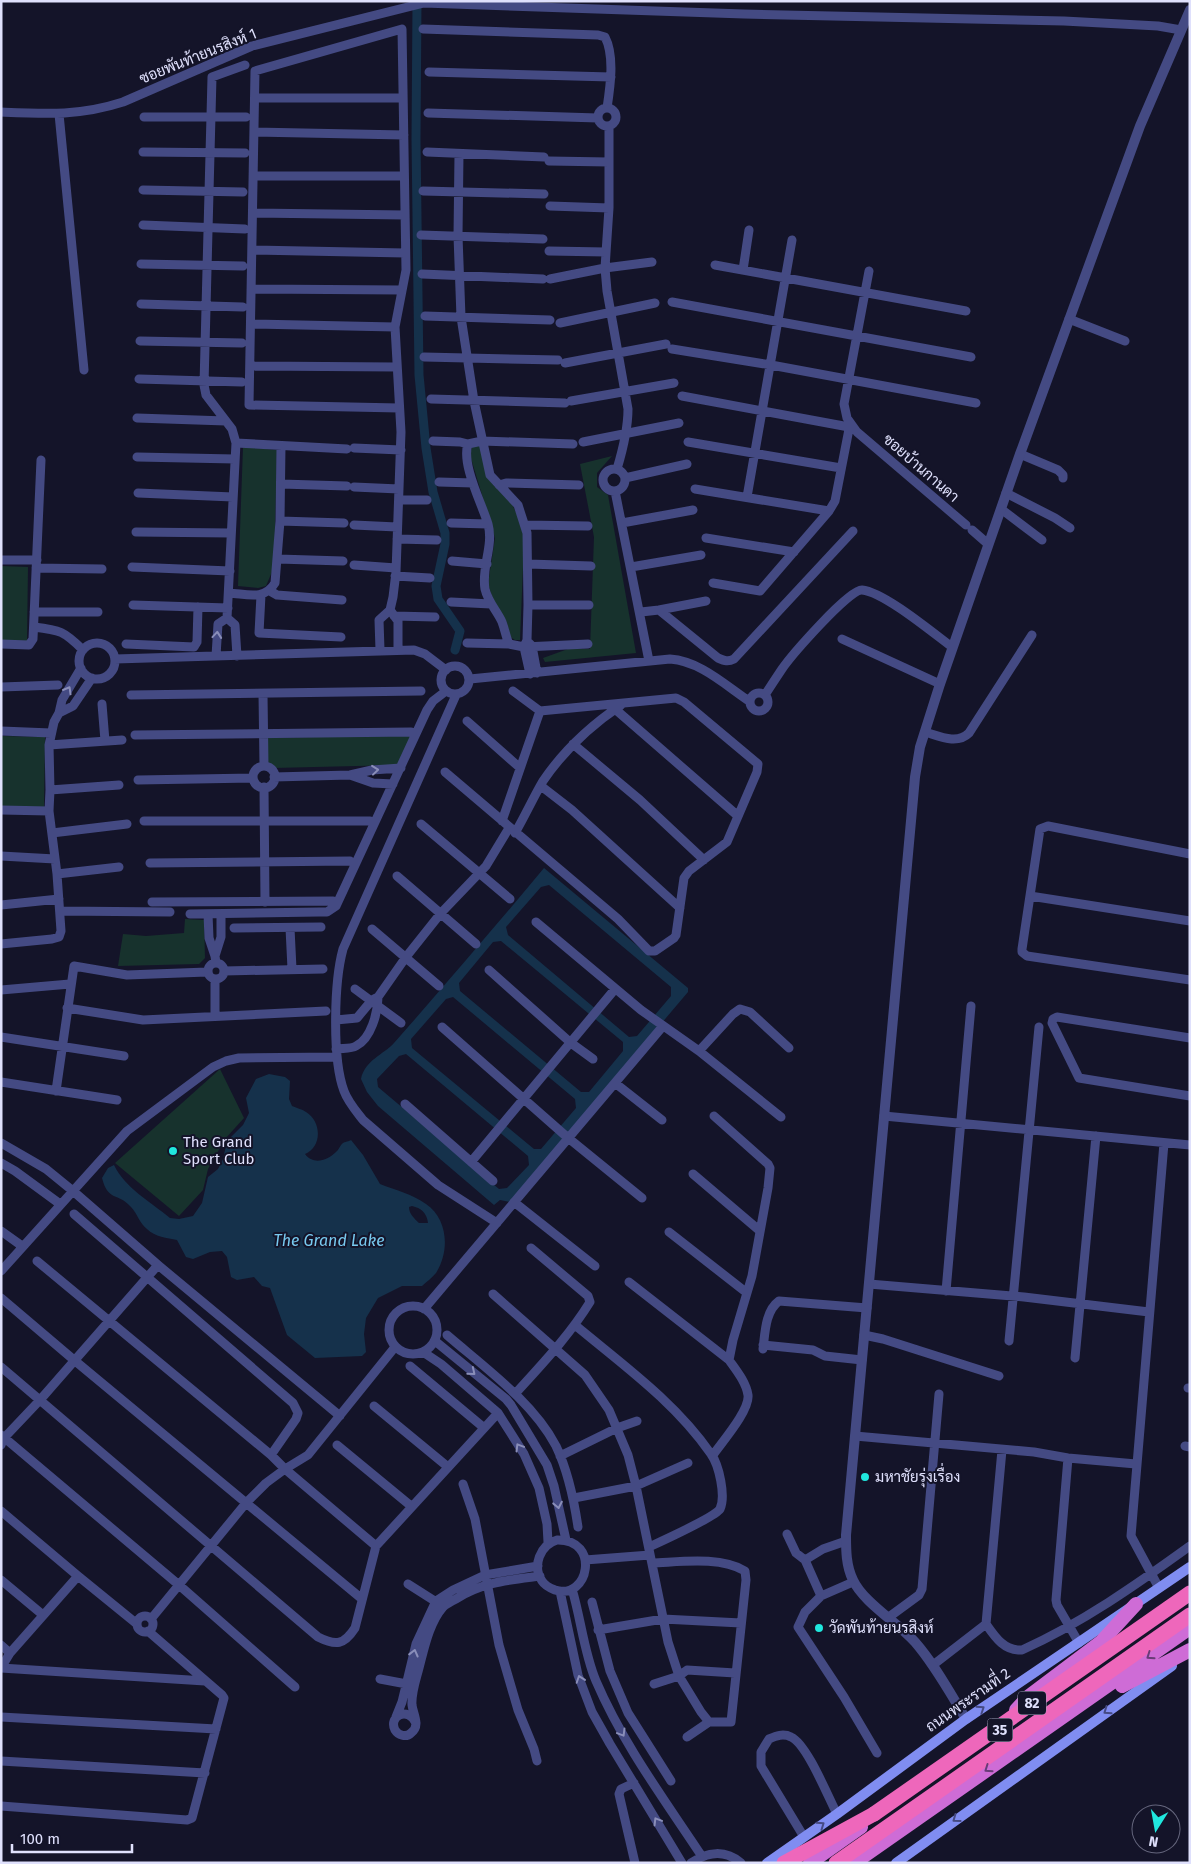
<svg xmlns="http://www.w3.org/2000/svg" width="1191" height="1864" font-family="'Fira Sans',Sarabun,sans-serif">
  <rect width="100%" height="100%" fill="#141429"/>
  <path fill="#17322d" d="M480,444L489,480L512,504L522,525L524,543L520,640H515L510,637L507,623L493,599L488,584L495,538L470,455L472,447Z
    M243,447L277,450L274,567L266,586L258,588L238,586Z
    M612,456L597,473V487L608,495L636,653L545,662L543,658L568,649H590L594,537L580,464Z
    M1,566L28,567L27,641H1Z
    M412,735L399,765L273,768L268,762L267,738Z
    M1,736L45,737L44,808L1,807Z
    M185,919L204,920L205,958L199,964L118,966L123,934L146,936L184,933Z
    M220,1069L244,1118L225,1139L208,1169L203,1190L179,1216L115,1163Z"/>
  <path fill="#15314b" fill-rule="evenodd" d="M544,868L688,988V992L510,1202L500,1200L494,1205L378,1106L367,1092L361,1079C365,1060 383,1055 394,1043C445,985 495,927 544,868ZM549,885L671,987V996L637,1036L629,1037L508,935L506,927L541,887ZM501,941L623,1042V1051L589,1092H581L460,991L459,983L493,942ZM453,997L575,1099L576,1108L541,1149H534L412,1048L411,1039L446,999ZM406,1054L528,1156L529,1165L507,1188L499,1189L378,1087L377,1079L399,1056Z
    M269,1074L285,1077L290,1081L289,1099L292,1106C296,1108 302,1109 306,1112C322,1122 322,1147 305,1154C313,1165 327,1161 336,1152C339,1150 340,1145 343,1143C344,1142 350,1141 351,1140L363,1155L380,1184C395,1190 412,1194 426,1204C448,1219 450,1251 436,1273C432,1278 426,1282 422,1286H402L378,1298L366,1318L364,1334L366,1352L362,1356L315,1358L287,1335L270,1288L262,1286L254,1277L237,1280L231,1277L227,1257L222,1251L210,1252L193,1259L186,1257L177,1240C167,1238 155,1237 147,1229C140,1224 137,1213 131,1207C118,1192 108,1202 102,1178L108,1168L114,1165C125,1188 151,1202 170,1218L179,1219L193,1216L202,1203L208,1177L218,1169L223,1159L227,1141L243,1125L249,1113L246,1098L256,1079ZM412,1206C421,1208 427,1213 428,1223H419C414,1218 409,1214 409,1207Z"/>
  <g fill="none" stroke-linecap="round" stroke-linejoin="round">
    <path stroke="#15314b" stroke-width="9" d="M417,1L416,139L419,375L426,448L433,492L445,533V544L436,586L438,599L460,631L455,650"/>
    <path stroke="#444a83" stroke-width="9" d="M423,29L598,35L605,37C615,56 610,88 607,108
      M429,72L611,77
      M255,98H403
      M598 117a9 9 0 1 1 18 0a9 9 0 1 1-18 0Z
      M1,112C46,114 80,116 123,102L252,46L424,3L744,14L1064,21L1158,26L1181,30
      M428,113L598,118
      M59,114L84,370
      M144,117H246
      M609,126V208L605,268L607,291L628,409C628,430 623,449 617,469
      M254,132L404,135
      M143,152L245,153
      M427,152L544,157
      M459,154L458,236L461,317L474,401L490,475L518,505L527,533L528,605L527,640L524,647L530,674
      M549,161L609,162
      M253,176H404
      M143,190L243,192
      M423,191L544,194
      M550,206L609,208
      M253,213L405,215
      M143,225L245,229
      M421,235L543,239
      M252,250L405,253
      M549,251L606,252
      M141,264L243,266
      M715,265L966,311
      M743,270L749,230
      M869,271L844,404L847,418L857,432L966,525
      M422,274L543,279
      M550,279L605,268L652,262
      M251,289L402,290
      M672,302L971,357
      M141,304L243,307
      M425,316L550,320
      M1069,319L1125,341
      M560,323L655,303
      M251,324L395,327
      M140,341L242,343
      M672,349L771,365L976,403
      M424,357L558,360
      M565,363L666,344
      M250,366L396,367
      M139,379L242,382
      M682,396L849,427
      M431,399L565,403
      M571,401L674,383
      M137,418L226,421
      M433,441L460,442L468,444L482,441L573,444
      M583,442L679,423
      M688,442L841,468
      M236,443L347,449
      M468,444C461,464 482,504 488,524C494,546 481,567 485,589C488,602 497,611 502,622C505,630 506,637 509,644L524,647L588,644
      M354,448L401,450
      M1020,454L1058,470L1063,475V478
      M137,457L235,459
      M603 480a11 11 0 1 1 22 0a11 11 0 1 1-22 0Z
      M625,478L687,464
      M439,482L473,483
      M281,484L347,486
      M499,485L506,483L579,485
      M354,487L399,489
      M695,489L829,511
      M615,491L649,661
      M138,493L233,497
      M1006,493L1055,518L1070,528
      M747,497L792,240
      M399,500H427
      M1001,509L1042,540
      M280,521L344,523
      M451,523L488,524
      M622,523L693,510
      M354,525L397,527
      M525,525L588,526
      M972,530L988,544
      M136,532L231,533
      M706,538L794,552
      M397,539L437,540
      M278,559L343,561
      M1,560H37
      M452,561L487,564
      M528,564L591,566
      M354,565L396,568
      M132,567L230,571
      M631,567L701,555
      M36,568L102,569
      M395,576L430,578
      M713,583L760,591L829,511L835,501L850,424
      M270,591L277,595L342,600
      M229,593C247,594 264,601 275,583L280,521L281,446
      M261,595L259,633L341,637
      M451,602L491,604
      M133,605L228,608
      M528,605H589
      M390,610L393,597L396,572L401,432L395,327L406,270L402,29L255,71L249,405L399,408
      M659,610L706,601
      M34,612H98
      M641,612L659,610L718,658C725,661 728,662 734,659L853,531
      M394,616L435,617
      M227,618L236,443L232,429L206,395L204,385L212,77L245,65
      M227,618L235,625L237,656
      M34,627C60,630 64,631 83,650
      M842,639L940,684
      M528,642L532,646L537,673
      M467,643L509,644
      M79 661a18 18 0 1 1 36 0a18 18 0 1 1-36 0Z
      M1,644L29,645L33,639L41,460
      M126,644L194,647L197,642L198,607
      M380,650L379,620L390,610L398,621V650
      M216,656L218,624L227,618
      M115,659L414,650L425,654L446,670
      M441 680a14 14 0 1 1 28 0a14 14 0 1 1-28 0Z
      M470,679L670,659C700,661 725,685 749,701
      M1,687L58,685
      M750 702a9 9 0 1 1 18 0a9 9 0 1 1-18 0Z
      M263,694L264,766
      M131,695L421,691
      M456,695L343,949C334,982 332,1059 344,1091C348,1102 356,1111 363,1120L438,1185L497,1223
      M765,695C770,687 776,678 782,669C791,656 849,589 862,590C884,592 933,633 952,647
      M102,704L105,741
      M615,709L738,816
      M59,713L73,706L92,678
      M467,721L519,767
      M1,731L51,733
      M925,732C939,736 957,745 969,733L1032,635
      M135,735L411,732
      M573,744L640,800L704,860
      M49,745L122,740
      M253 777a11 11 0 1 1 22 0a11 11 0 1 1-22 0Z
      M445,772L618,919L649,951H655L674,938L676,935L684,878L689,871L727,842L757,772L758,764L684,702L676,698L540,711L513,691
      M350,775L373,783L393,784
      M274,777L350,775L372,770L401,768
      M138,780L253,778
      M541,786L572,810L680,908
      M264,787L265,902
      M50,790L119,785
      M1,810L49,811
      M144,821H370
      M502,821L540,711
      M421,824L510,899
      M52,833L127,824
      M515,833C525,816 533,798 543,781C564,750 590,726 621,705
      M1190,854L1048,826L1040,829L1022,949V952L1027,956L1190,980
      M1,856L55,859
      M150,863L350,861
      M57,874L119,867
      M397,876L476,944
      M1030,896L1190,921
      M152,902L333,901
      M1,905L59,899
      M60,911L170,912
      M190,914L319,912H327L336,906L427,710L433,701L446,691
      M208,914L209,938L215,956L216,963
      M536,922L641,1010L699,1051L781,1117
      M234,928L321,927
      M290,928L292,969
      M372,929L439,986
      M1,944L52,939L59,937L61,931L57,874L49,811L50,790L49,745L54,722L59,713L62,700L81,668
      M215,956L221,937V914
      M208 971a8 8 0 1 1 16 0a8 8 0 1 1-16 0Z
      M489,970L571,1043L593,1059
      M224,971L323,969
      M215,979V1016
      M355,989L401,1023
      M1,990L70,984
      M67,1008L143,1020L326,1011
      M336,1020L357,1018L372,1000L378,997L406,957L441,913L486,866L509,828
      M442,1027L567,1137L642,1198
      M1,1037L124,1056
      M1190,1038L1057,1017L1053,1019L1052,1023L1079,1078L1190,1096
      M336,1049C343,1048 351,1049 356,1046C371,1039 378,1012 378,997
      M699,1051L733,1014L740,1009L750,1012L789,1048
      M1,1082L117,1100
      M615,1083L662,1120
      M56,1091L74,966L127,975L207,972
      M405,1104L493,1181
      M714,1116L768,1164L770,1168L768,1188L752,1276L733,1340L729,1360
      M884,1116L1190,1145
      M1,1143L46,1169L73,1191L158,1265L340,1416
      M471,1162L615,989
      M1,1163L15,1171L60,1204
      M693,1174L760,1231
      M514,1202L595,1266
      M74,1214L293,1403L298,1413L296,1419L271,1455
      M1,1231L22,1246
      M669,1232L747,1293
      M37,1261L271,1455L285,1469L376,1546
      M1,1271L127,1131L213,1067L226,1061L239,1058L337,1057
      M629,1282L729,1360C736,1370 746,1382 748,1395C750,1410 722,1442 713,1455
      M869,1284L1024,1297L1149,1312
      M946,1291L971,1006
      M493,1294L585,1375L609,1410L628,1455L636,1486L668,1642L679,1676L701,1712L709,1722
      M1,1298L74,1360L362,1599
      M389 1330a24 24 0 1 1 48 0a24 24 0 1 1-48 0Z
      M424,1309L663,1026
      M575,1325C623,1365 675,1402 711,1454C719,1465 726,1496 720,1509C715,1517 662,1541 649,1547
      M447,1335C484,1367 533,1402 556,1446C568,1471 574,1500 578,1527
      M864,1335L883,1339L999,1376
      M435,1341L506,1399L511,1405L547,1465L554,1486L566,1540
      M1009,1341L1039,1027
      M763,1345L813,1350L825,1356L862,1360
      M763,1349C765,1334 765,1311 779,1301L867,1308
      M423,1352L441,1364L498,1413L524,1454L539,1488L547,1524L548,1542
      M1075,1358L1096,1136
      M410,1366L483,1427
      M1,1367L318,1637C336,1646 344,1645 355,1628L376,1546L498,1413
      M1188,1388H1190
      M515,1394C542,1364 569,1336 590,1302L588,1296L531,1248
      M374,1406L448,1467
      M1,1435L179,1585L295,1687
      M855,1436L1034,1452L1068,1458L1136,1464
      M1,1445L4,1438L40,1400L158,1265
      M337,1445L411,1506
      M1185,1446L1190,1447
      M560,1456L617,1428L637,1421
      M1068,1458L1056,1600L1057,1605L1079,1643
      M463,1484L475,1519L499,1645L518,1710L534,1749L537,1761
      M574,1498L636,1486L688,1463
      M1,1511L78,1576L137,1624
      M787,1534L796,1553L805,1560
      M557,1540C601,1539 589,1601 555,1590C550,1588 545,1586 542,1581C532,1566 540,1545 557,1540Z
      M846,1541L823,1549L805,1560L821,1596L805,1612L798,1627L844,1697L877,1753
      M585,1560L650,1555
      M652,1563C680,1562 720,1556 745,1571L746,1580L731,1722H709L687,1737
      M1,1580L43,1615
      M408,1584L441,1605
      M1159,1588L1131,1536L1164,1143
      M572,1589C581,1619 584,1653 596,1681C623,1744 664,1799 701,1855
      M560,1591L578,1675L592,1712L610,1744L682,1863
      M821,1596L853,1582
      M592,1602L610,1671L628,1713L671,1781
      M137 1624a8 8 0 1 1 16 0a8 8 0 1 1-16 0Z
      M889,1617L919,1595L922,1589L939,1394
      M151,1619L246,1503L266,1483L285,1469L308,1455L395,1347
      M986,1624C995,1637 1004,1651 1022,1650C1082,1623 1136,1585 1190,1546
      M598,1630L663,1619L741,1623
      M1,1645L10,1653
      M933,1665L986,1624L1002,1450
      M1,1668L205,1681
      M1,1668L10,1653L78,1576
      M380,1679L412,1685
      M654,1684L679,1676L687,1670L735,1673
      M1,1717L216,1729
      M396,1717L402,1702L416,1644L436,1601L453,1590L485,1575L538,1566
      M416,1723C408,1706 388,1716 395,1730C398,1735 406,1738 411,1733C421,1726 413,1714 412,1705C411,1692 417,1677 420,1664C425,1645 430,1622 443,1607C446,1604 452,1601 456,1599C482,1582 510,1580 540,1576
      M1,1761L205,1773
      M634,1783L621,1789L619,1794L635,1863
      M1,1806L187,1820L192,1818L224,1698L222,1695L148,1631
      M804,1837L761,1766V1752L769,1739C776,1736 783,1733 791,1737C807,1744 828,1797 837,1814
      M691,1863C707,1852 725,1849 741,1863"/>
    <path stroke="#444a83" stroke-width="10" d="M966,1719C950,1693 935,1665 915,1642C898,1623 863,1602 853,1580C846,1566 846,1550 846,1535L915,777L920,747L940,684L1020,454L1140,126L1190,10"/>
    <path stroke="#808df1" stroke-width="10" d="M767,1863L837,1814L966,1719L1190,1567
      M896,1863L1172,1666"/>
    <path stroke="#ce6cd6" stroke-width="14" d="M1122,1686L1190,1650
      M1016,1710L1029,1696L1102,1641L1136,1604
      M810,1863L861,1827
      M854,1863L1190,1628"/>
    <path stroke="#ee67bb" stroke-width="15" d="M784,1863L874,1814
      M836,1863L1190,1615"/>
    <path stroke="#ee67bb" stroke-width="15" d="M874,1814L1190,1593"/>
  </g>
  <defs><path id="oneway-chevron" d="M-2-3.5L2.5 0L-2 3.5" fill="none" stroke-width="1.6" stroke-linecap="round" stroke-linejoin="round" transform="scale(1.25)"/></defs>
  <g stroke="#8a8eb9">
    <use href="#oneway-chevron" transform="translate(217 635) rotate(-85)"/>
    <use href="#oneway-chevron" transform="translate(68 690) rotate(-60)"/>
    <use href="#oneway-chevron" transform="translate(375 770) rotate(-6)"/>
    <use href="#oneway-chevron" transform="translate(472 1372) rotate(39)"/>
    <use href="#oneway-chevron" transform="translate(519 1447) rotate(-121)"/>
    <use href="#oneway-chevron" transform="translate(558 1505) rotate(79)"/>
    <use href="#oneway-chevron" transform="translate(414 1653) rotate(-76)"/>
    <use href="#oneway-chevron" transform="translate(580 1679) rotate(-109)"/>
    <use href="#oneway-chevron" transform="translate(622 1733) rotate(59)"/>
    <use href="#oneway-chevron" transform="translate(657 1821) rotate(-121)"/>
  </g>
  <g stroke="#683c77">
    <use href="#oneway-chevron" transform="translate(1150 1656) rotate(145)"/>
    <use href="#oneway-chevron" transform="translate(988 1769) rotate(145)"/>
  </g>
  <g stroke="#454a83">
    <use href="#oneway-chevron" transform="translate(981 1709) rotate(-34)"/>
    <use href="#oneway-chevron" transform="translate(1107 1711) rotate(145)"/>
    <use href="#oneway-chevron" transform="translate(956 1819) rotate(144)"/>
    <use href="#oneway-chevron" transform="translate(821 1825) rotate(-35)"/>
  </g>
  <g fill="#20e7de" stroke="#141429" stroke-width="2">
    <circle cx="173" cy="1151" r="5"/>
    <circle cx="865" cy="1477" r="5"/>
    <circle cx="819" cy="1628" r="5"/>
  </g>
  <g text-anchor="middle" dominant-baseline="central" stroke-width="4" stroke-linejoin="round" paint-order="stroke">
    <g fill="#141429" stroke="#a2a3bd" stroke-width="1">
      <rect x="1018" y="1691.5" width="28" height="23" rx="4"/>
      <rect x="987.5" y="1718.5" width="25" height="23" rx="4"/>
    </g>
    <g font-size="14" font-weight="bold" fill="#dfe0fc">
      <text x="1032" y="1703">82</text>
      <text x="1000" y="1730">35</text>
    </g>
    <g font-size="15" fill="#dfe0fc" stroke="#141429">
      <text transform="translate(198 56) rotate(-22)">ซอยพันท้ายนรสิงห์ 1</text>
      <text transform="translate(921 468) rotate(41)">ซอยบ้านกานดา</text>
      <text transform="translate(968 1700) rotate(-35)">ถนนพระรามที่ 2</text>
    </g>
    <g font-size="15" fill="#dfe0fc" stroke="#141429" text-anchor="start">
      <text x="183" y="1142">The Grand<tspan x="183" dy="17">Sport Club</tspan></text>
      <text x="875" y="1477">มหาชัยรุ่งเรื่อง</text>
      <text x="829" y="1628">วัดพันท้ายนรสิงห์</text>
    </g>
    <g font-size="16" font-style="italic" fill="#78caf0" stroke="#141429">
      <text x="329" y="1240">The Grand Lake</text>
    </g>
  </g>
  <rect width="1191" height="1864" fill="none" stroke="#dfe0fc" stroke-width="5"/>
  <g transform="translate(1156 1829) rotate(191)"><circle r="24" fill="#141429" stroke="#65667d"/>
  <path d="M0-4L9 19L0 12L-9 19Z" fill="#20e7de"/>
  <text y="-8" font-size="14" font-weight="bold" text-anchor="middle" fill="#dfe0fc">N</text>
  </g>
  <path d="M12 1844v8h120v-8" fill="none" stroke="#dfe0fc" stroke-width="2.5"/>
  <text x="20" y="1844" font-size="15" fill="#dfe0fc" stroke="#141429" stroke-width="4" paint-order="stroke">100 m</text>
</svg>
